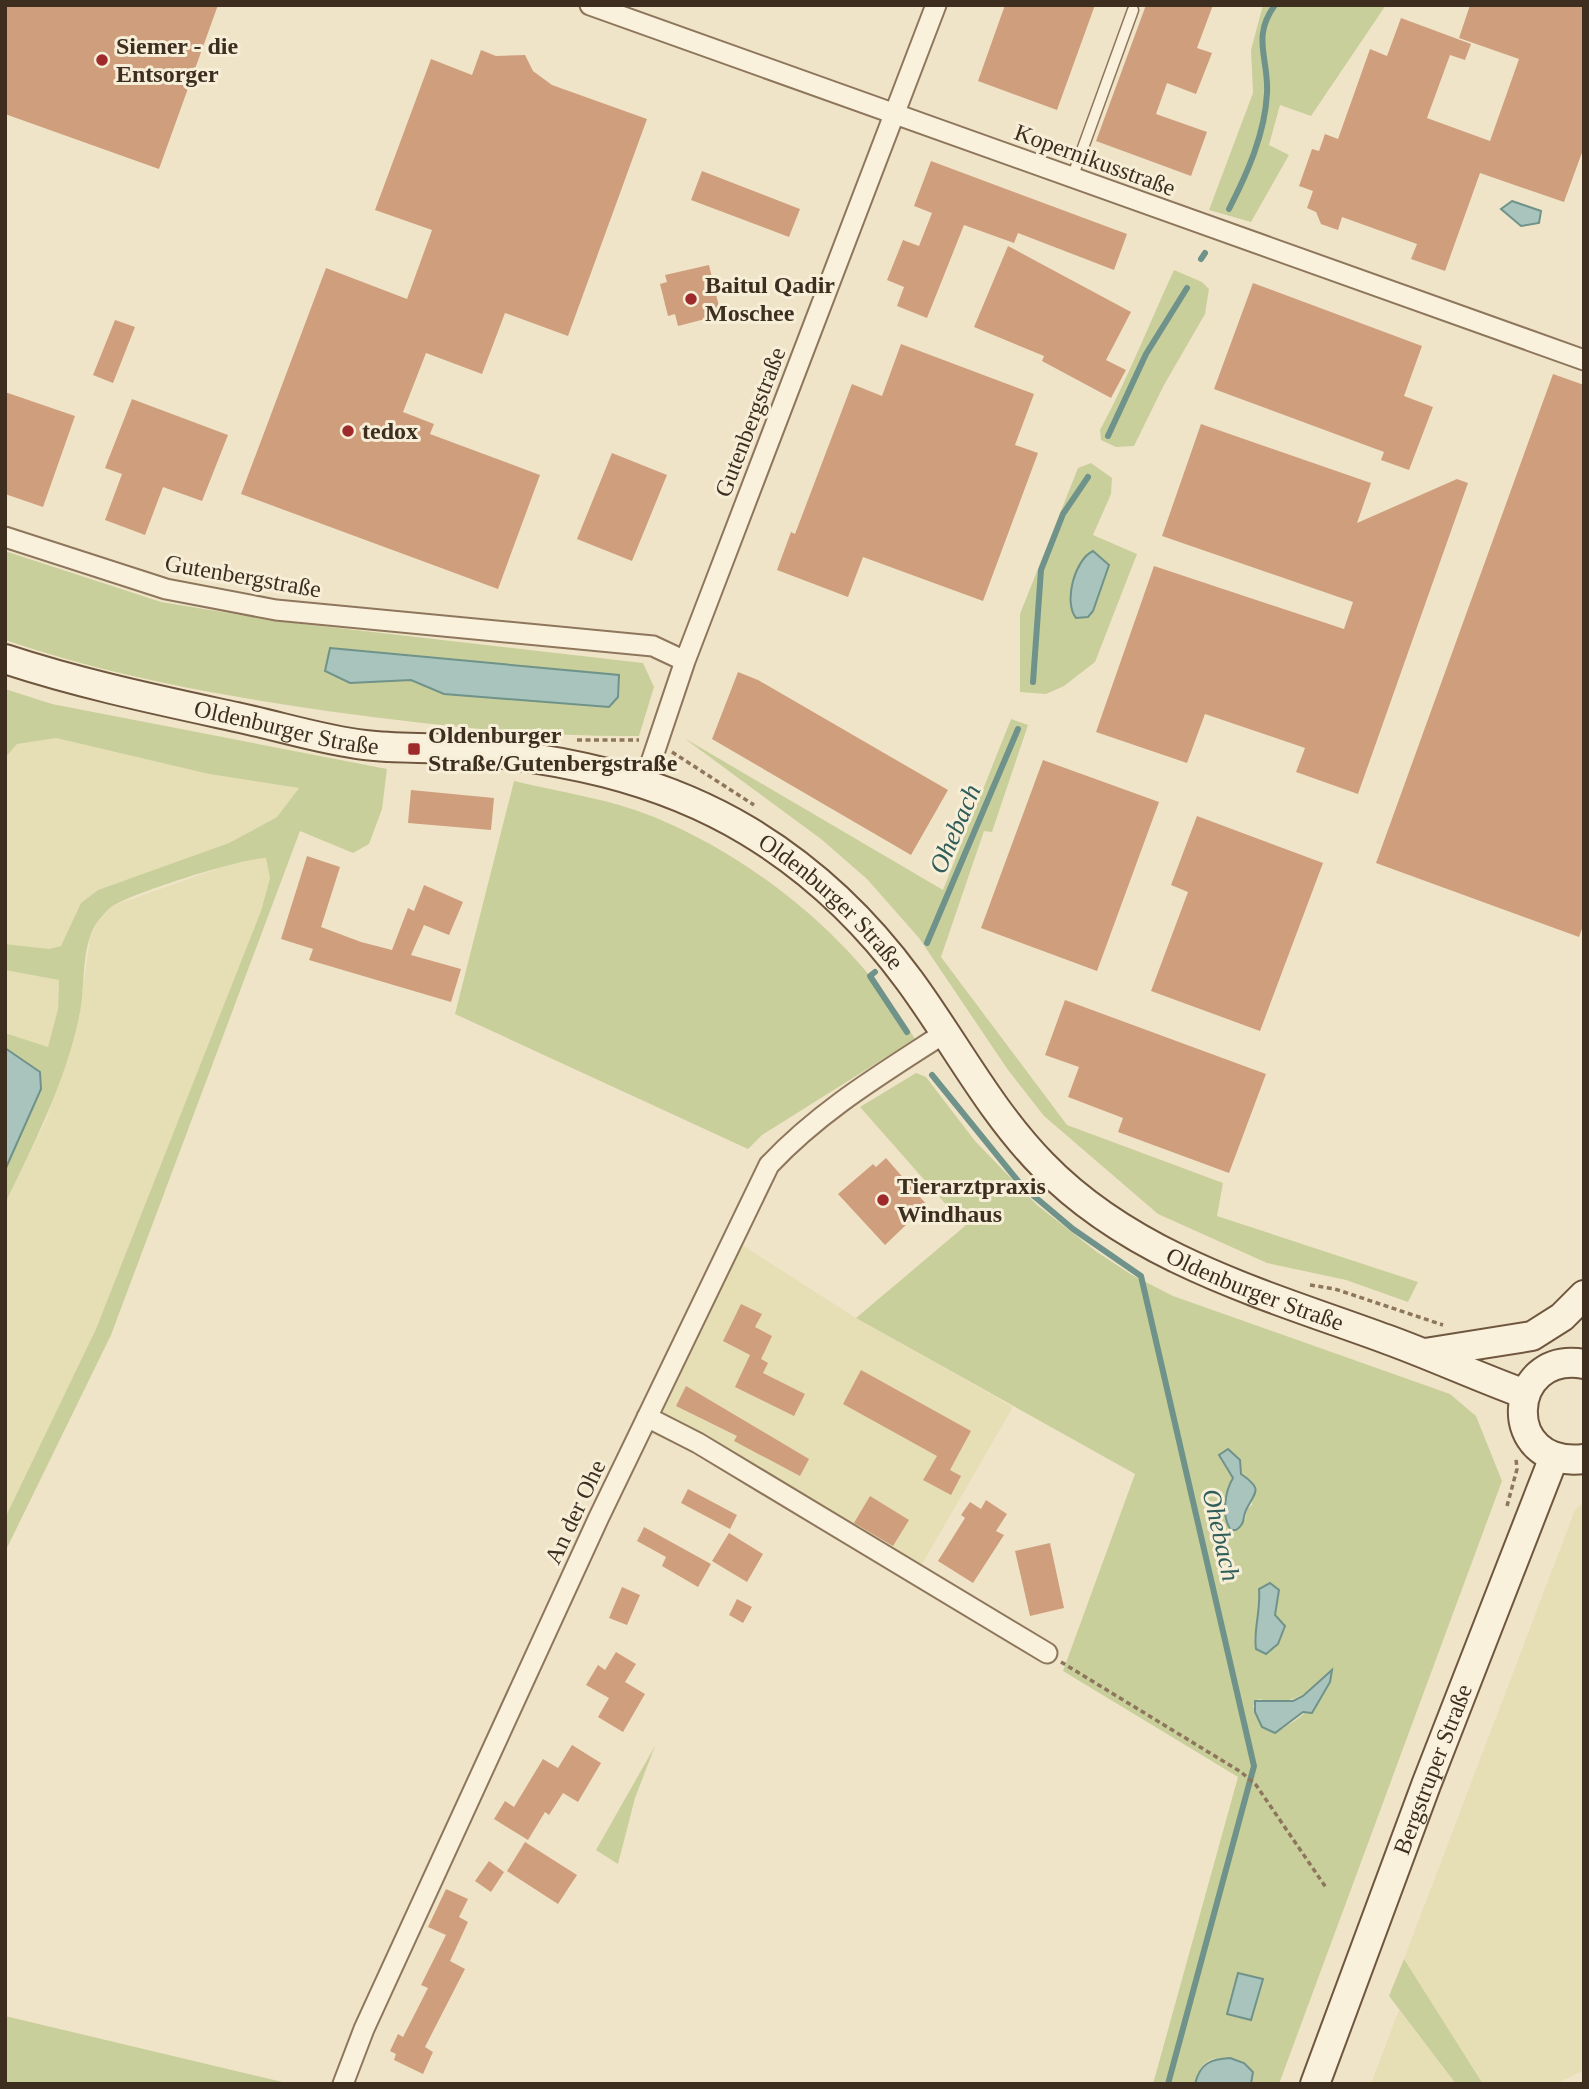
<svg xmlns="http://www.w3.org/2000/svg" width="1589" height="2089" font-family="Georgia,serif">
  <rect width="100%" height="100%" fill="#f0e4c8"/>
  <path fill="#e6deb5" d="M56,738L209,774L299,788L277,817L229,843L98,890L81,903L62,946L49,949L5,944V759L16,744Z
    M266,857L270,878L261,911L194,1086L96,1329L5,1518V1204L47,1118L79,1017L90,938L97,923L112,906L245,859Z
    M5,970L59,979L58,1009L48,1047L5,1033Z
    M742,1245L856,1318L1013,1407L911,1583L688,1449L648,1432Z
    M1584,1501V2070L1555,2084H1483L1404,1959L1575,1510Z
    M1399,2010L1456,2084H1371Z"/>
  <path fill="#c9cf9b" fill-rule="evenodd" d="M1263,5H1386L1311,116L1280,105L1269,145L1289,155L1251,222L1209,210L1253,93L1251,50Z
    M1174,270L1202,282L1209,289L1205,314L1164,385L1134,446L1116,447L1101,440L1100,430C1128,378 1149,324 1174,270Z
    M1091,463L1112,478L1111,494L1093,535L1137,554L1095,662L1064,686L1046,694L1020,692V614L1078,468Z
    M5,551L161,602L277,621L643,663L654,687L639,736C535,737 430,725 327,711C217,695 110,676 5,640Z
    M5,689L52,704L387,769L382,809L369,844L353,853L300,831L111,1335L5,1552V1518L96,1329L261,911L270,878L266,858C243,858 128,894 110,908C106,912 100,918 96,924C80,950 86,988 79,1017C65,1083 34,1144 5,1204V1033L48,1047L58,1009L59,980L5,970V944L49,949L61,946L81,903L98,890L229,843L277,817L299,788L209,774L56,738L17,744L5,758Z
    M1011,719L1028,725L992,832L984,831L941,957L1067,1125L1223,1183L1217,1216L1418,1282L1408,1302L1346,1280L1267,1263L1158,1214L1044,1116L1008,1070L919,938L867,879L821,839L684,738L943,890Z
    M514,781C560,792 610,799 654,817C760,861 856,941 915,1039L762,1135L748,1149L455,1014Z
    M916,1073L926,1077L975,1141L1037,1205L1097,1252L1132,1275L1173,1296L1450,1394L1476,1416L1502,1481L1279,2084H1251L1253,2072C1229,2057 1203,2047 1195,2084H1153L1238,1777L1063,1671L1135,1474L856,1318L965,1226L860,1107ZM1220,1459L1253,1482L1252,1505L1247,1509L1245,1520L1226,1508L1233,1478ZM1260,1604H1277L1275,1615L1254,1640ZM1332,1670C1327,1700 1300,1719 1275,1733L1262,1727L1253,1706L1259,1699C1291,1708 1311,1692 1332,1670Z
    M655,1746L635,1798L618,1864L596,1850Z
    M1404,1959L1483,2084H1456L1389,1996Z
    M5,2016L291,2084H5Z"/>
  <path fill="#a9c4bc" stroke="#6f938a" stroke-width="2" d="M1512,201L1541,211L1539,223L1521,226L1501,209Z
    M1093,551L1109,565L1093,611L1088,617L1076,618C1063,602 1075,559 1093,551Z
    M330,648L619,675L618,697L609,707L444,694L411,680L350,683L325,671Z
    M5,1048L40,1072L41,1089L5,1170Z
    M1228,1449L1240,1460L1241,1474C1263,1489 1256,1491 1246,1510C1242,1519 1246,1523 1236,1530H1231C1221,1517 1225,1491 1233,1478L1219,1455Z
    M1270,1583L1279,1590L1275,1615L1285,1626L1278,1644L1266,1654L1256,1649C1253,1631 1261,1611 1259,1589Z
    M1332,1670L1330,1682L1312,1713L1303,1712L1275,1733L1262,1727L1255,1712V1701H1293L1303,1696Z
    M1238,1973L1263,1979L1251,2020L1227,2014Z
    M1230,2058L1244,2063L1253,2072L1251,2084H1195C1200,2063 1211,2059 1230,2058Z"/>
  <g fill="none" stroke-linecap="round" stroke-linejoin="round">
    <path stroke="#6f938a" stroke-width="6" d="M1229,209C1247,174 1265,134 1267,93C1269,59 1251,37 1275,5
      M1201,259L1205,253
      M1108,436L1146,354L1187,288
      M1033,682L1041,570L1063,514L1088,477
      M927,943L1018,729
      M875,972L870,976L907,1032
      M932,1075L1022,1186L1073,1229L1141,1276L1254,1766L1168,2084"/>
  </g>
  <path fill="#cf9f7d" d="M5,5H218L159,169L5,114Z
    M1005,5H1095L1057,110L978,81Z
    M1146,5H1213L1197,48L1212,53L1196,94L1167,83L1156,114L1207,132L1191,176L1096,141Z
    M1470,5H1584V147L1564,202L1480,173L1445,271L1411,259L1417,244L1342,217L1338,230L1321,224L1316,212L1307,208L1313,191L1299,186L1312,149L1319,151L1325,134L1338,139L1370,49L1387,56L1401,18L1471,44L1465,60L1450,55L1427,118L1490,141L1519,59L1459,38Z
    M481,50L496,56L525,55L533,71L552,85L647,119L568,336L505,313L482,374L426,353L403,412L434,424L430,434L540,475L498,589L241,494L326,268L407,299L432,230L375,210L431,59L472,75Z
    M931,161L1127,234L1114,270L1018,233L1014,243L964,225L927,318L897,306L904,287L887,280L903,240L919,246L932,213L914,206Z
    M702,171L800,209L789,237L691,200Z
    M1008,246L1131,312L1106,360L1126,370L1111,398L1042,361L1044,356L974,327Z
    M709,265L721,315L678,326L675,314L668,316L660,284L667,282L665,275Z
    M1253,283L1422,346L1404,396L1433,407L1409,470L1381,460L1384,452L1214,389Z
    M115,320L135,327L113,383L93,375Z
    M901,344L1034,394L1015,445L1038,453L983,601L863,557L848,597L777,570L791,532L795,534L852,384L882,396Z
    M1553,374L1584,385V923L1579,937L1376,863Z
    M5,392L75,416L43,507L5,494Z
    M132,399L228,435L202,501L163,487L145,535L105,520L122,474L105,468Z
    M1201,424L1371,483L1357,523L1457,479L1468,483L1358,794L1296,772L1305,748L1205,714L1187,763L1096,732L1154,566L1344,629L1353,602L1162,536Z
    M612,453L667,475L632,561L577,539Z
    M738,672L758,680L948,790L911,855L712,739Z
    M1043,760L1159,802L1097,971L981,928Z
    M411,790L494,798L491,830L408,823Z
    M1197,816L1323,863L1260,1031L1151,991L1188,892L1171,885Z
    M307,856L340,867L321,927L361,942L392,950L408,908L414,911L424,885L463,902L449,935L424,925L411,955L461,969L451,1002L309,960L313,949L281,939Z
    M1065,1000L1266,1074L1229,1173L1118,1132L1123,1118L1068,1097L1079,1067L1045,1055Z
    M886,1158L927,1205L885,1245L838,1194L873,1164L876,1167Z
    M741,1304L762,1314L755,1327L772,1336L761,1359L768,1363L763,1373L805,1394L794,1416L735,1387L750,1355L723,1341Z
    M861,1370L971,1431L950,1470L961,1476L951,1495L923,1480L937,1456L843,1404Z
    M686,1386L809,1459L800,1476L734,1441L737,1436L676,1406Z
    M688,1489L737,1515L730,1529L681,1503Z
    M870,1496L909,1520L893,1546L854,1523Z
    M986,1500L1007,1514L996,1531L1004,1535L973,1583L938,1561L965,1518L961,1515L970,1502L981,1509Z
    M644,1527L711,1564L698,1587L662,1566L666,1557L637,1541Z
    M729,1533L763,1554L747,1582L712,1561Z
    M1050,1543L1064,1608L1030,1616L1015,1551Z
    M622,1587L640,1595L627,1625L609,1618Z
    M737,1599L752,1607L743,1623L729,1615Z
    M616,1652L636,1664L625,1682L645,1694L623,1732L598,1717L609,1698L586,1685L598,1665L605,1670Z
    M572,1745L601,1763L578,1802L563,1793L549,1815L545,1812L528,1840L494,1819L505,1801L514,1807L543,1759L558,1768Z
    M525,1842L577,1875L558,1904L507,1871Z
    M489,1861L504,1872L491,1892L475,1881Z
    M446,1889L468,1899L459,1917L468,1922L450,1961L465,1969L425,2047L433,2052L423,2074L394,2060L396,2054L390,2051L398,2034L403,2037L428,1988L421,1985L446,1935L428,1927Z"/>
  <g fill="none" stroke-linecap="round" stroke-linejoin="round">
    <defs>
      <path id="service" d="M1072,178L1133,10"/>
      <path id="minor" d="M590,5L1584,360
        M5,537L166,589L276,610L653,646L685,661
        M644,783L685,661L936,5
        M647,1417L698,1443L1047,1653
        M343,2084L364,2029L599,1517L769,1165C821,1110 880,1075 943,1034"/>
      <g id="secondary">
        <path id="s1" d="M5,659C81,684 158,700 236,717C279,726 322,740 365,745C395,749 424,747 453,749C557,757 658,777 748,831C811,869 865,920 909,980C954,1041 989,1110 1043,1165C1134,1259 1266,1295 1386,1339C1433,1356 1478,1377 1525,1394"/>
        <path d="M1425,1353L1532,1336L1562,1317L1584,1295"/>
        <path d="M1584,1364C1506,1350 1499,1469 1584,1459"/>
        <path id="s2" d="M1315,2084L1426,1785L1554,1457"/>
      </g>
    </defs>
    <use href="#service" stroke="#8d765c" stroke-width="13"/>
    <use href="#minor" stroke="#8d765c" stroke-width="23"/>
    <use href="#secondary" stroke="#6f573f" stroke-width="32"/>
    <path stroke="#8d765c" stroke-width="3.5" stroke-dasharray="5 3.5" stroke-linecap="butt" d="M577,740H639
      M672,752L754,805
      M1310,1285L1335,1289L1443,1325
      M1507,1506L1517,1469L1516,1459
      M1061,1662L1241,1772L1256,1785L1327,1889"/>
    <use href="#service" stroke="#faf1dc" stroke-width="10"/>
    <use href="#minor" stroke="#faf1dc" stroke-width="19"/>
    <use href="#secondary" stroke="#faf1dc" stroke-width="28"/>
  </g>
  <g fill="#9e2a2b" stroke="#f7eed8" stroke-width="2.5">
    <circle cx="102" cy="60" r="7"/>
    <circle cx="691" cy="299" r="7"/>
    <circle cx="348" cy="431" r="7"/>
    <rect x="407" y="742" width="14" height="14" rx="3.5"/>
    <circle cx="883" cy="1200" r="7"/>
  </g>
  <g text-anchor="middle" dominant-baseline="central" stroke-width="6" stroke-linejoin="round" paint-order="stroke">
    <g font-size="24" font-weight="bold" fill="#3d2e20" stroke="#f7eed8" text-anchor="start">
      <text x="116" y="46">Siemer - die<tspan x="116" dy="28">Entsorger</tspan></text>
      <text x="705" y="285">Baitul Qadir<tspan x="705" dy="28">Moschee</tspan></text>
      <text x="362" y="431">tedox</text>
      <text x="428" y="735">Oldenburger<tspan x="428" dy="28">Straße/Gutenbergstraße</tspan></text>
      <text x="897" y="1186">Tierarztpraxis<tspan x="897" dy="28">Windhaus</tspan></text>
    </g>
    <g font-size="24" fill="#3d2e20" stroke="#f7eed8">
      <text transform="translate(1095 160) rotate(20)">Kopernikusstraße</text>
      <text transform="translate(750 422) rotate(-69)">Gutenbergstraße</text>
      <text transform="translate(243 576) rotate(10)">Gutenbergstraße</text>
      <text stroke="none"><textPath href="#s1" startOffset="290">Oldenburger Straße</textPath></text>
      <text stroke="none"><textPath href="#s1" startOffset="877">Oldenburger Straße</textPath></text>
      <text stroke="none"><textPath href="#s1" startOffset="1465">Oldenburger Straße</textPath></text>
      <text transform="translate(575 1512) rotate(-65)">An der Ohe</text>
      <text stroke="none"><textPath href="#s2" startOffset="336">Bergstruper Straße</textPath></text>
    </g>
    <g font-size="26" font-style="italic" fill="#2f5d5a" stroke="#f7eed8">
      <text transform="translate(955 829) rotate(-67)">Ohebach</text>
      <text transform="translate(1221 1535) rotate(77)">Ohebach</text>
    </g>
  </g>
  <rect width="1589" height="2089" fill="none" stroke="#3d2e20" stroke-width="14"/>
</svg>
